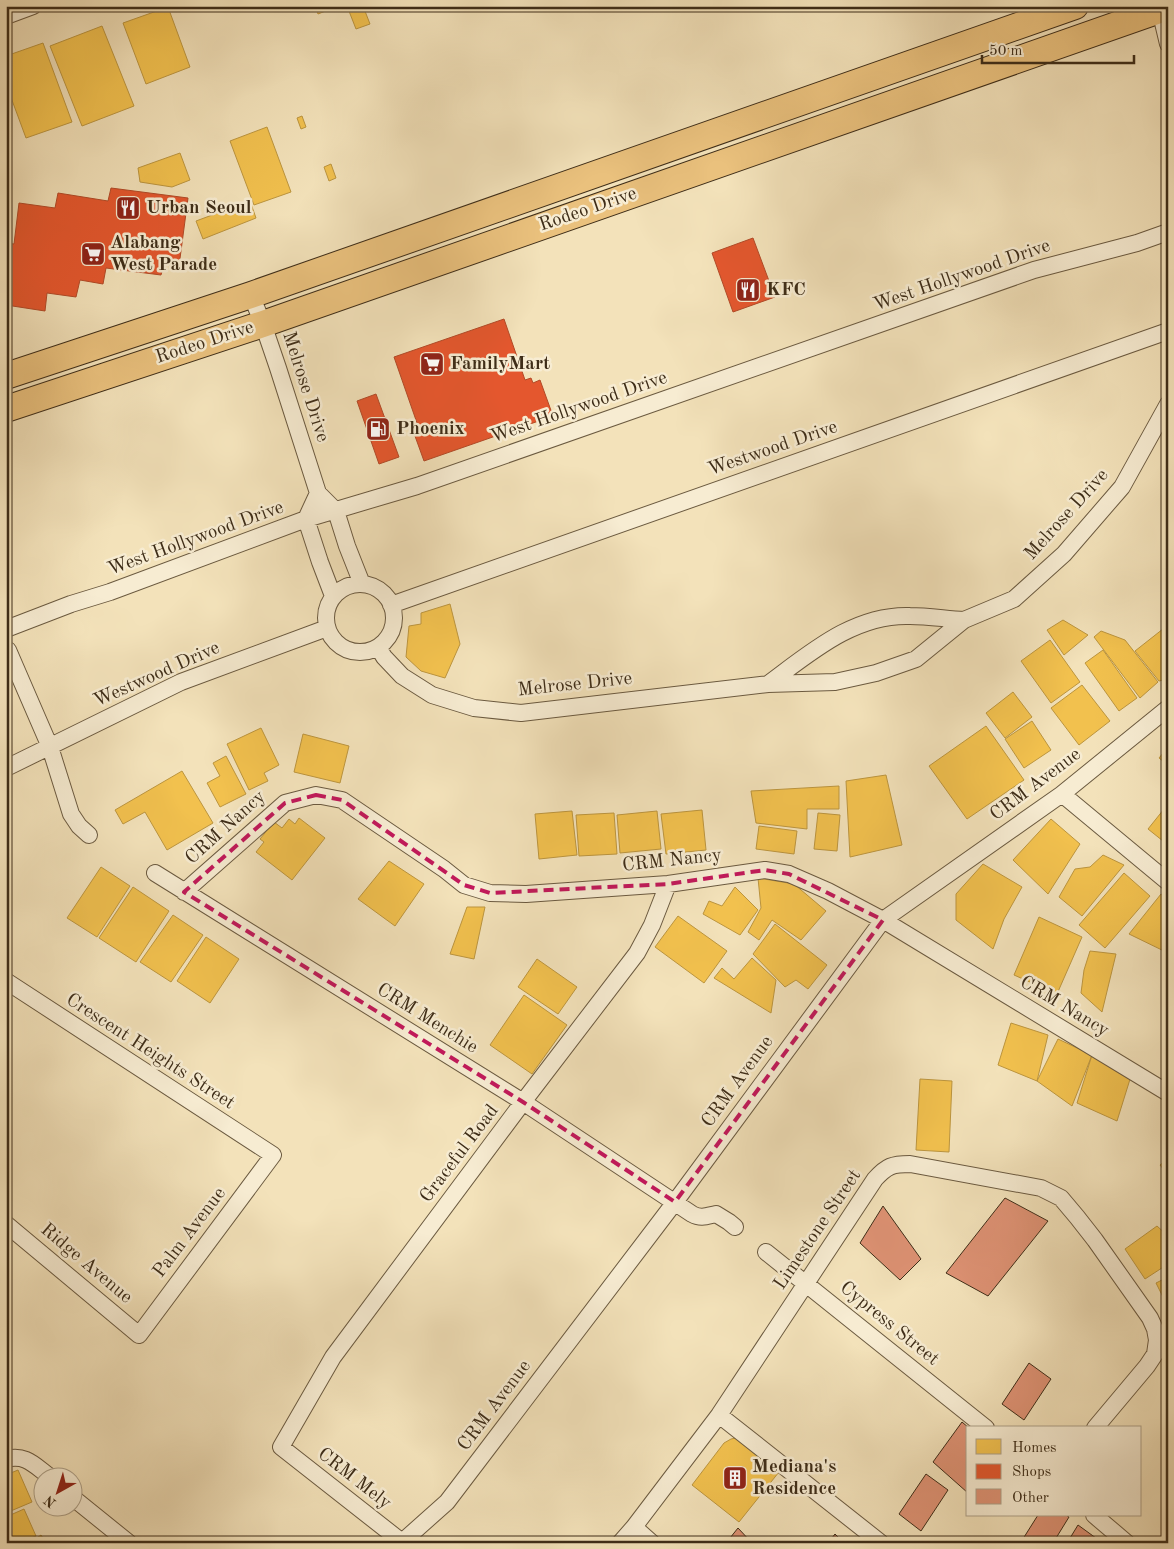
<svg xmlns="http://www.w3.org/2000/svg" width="1174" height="1549" font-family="'Old Standard TT',serif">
  <rect width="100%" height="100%" fill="#f3e2ba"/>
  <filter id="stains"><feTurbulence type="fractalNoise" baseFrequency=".004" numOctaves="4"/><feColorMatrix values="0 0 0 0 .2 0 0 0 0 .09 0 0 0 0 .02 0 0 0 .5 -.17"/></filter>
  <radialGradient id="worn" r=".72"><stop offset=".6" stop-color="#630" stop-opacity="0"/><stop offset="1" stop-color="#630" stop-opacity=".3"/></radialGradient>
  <path fill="#f2c14e" stroke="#bc953e" d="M315,6H338L318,14Z
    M347,6H363L370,24L356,29Z
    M168,7L190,67L146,84L123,23Z
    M102,26L134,106L82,126L50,46Z
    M43,43L72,122L26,138L6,84V56Z
    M302,116L306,127L301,129L297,118Z
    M267,127L291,192L254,205L230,141Z
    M180,153L190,180L172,187L140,182L138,168Z
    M331,164L336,178L329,181L324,167Z
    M250,201L256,218L203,239L196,221Z
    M450,604L460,644L445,678L421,671L406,657L409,626L421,624V613Z
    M1063,620L1088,635L1064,655L1047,630Z
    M1168,625V679L1159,681L1135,651Z
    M1101,631L1125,640L1158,682L1140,698L1094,637Z
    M1050,640L1080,682L1051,703L1021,661Z
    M1103,650L1137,698L1119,711L1085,663Z
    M1082,685L1110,721L1079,745L1051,708Z
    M1013,692L1032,717L1005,738L986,713Z
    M1032,721L1051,750L1024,768L1005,739Z
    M986,726L1024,780L967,819L929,766Z
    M261,728L279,765L264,773L268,781L249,790L227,744Z
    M303,734L349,746L340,783L294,772Z
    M1168,747V765L1159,758Z
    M226,756L246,794L220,807L207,783L220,776L213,763Z
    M182,771L213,823L167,850L145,812L123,824L115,810Z
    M886,775L902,845L850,857L846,781Z
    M839,786V809H807V829L756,823L751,791Z
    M1168,804V845L1148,829Z
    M702,810L706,850L666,854L661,814Z
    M572,811L577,855L539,859L535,814Z
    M657,811L661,849L620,853L617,815Z
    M614,813L617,854L579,856L576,815Z
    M818,813L840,815L837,851L814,849Z
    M299,818L325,838L292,880L256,852L264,842L260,839L274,822L282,828L289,819L295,824Z
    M1051,819L1080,844L1048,894L1013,860Z
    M759,826L797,831L794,854L756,849Z
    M1103,855L1124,865L1082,916L1059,897L1075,869L1090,867Z
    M389,861L424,884L395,926L358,899Z
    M983,864L1022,887L1004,919L993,949L956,920V894Z
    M101,867L130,886L97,937L67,918Z
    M1124,873L1150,896L1105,948L1079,925Z
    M758,878L794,884L826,911L801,940L772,920L759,940L748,932L761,908Z
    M133,887L169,911L136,962L99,938Z
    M735,887L758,910L740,935L703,914L709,901L722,906Z
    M1161,894L1168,899V950L1166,952L1129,934Z
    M467,907H485L474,959L450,954Z
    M173,915L203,935L171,982L140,962Z
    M678,916L727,951L704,983L655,947Z
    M1039,917L1082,937L1057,994L1014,975Z
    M775,924L827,965L808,989L796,980L785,987L753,954Z
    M206,937L239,959L210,1003L177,981Z
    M1090,951L1116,954L1102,1012L1081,993L1084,970Z
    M752,958L776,980L771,1013L714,978L722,968L734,979Z
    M537,959L577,987L558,1014L518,987Z
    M524,995L567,1025L532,1074L490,1045Z
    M1011,1023L1048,1035L1037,1081L998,1065Z
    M1058,1039L1092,1055L1072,1106L1037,1081Z
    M1092,1055L1131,1076L1117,1121L1077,1103Z
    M920,1079L952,1081L949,1152L916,1150Z
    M1168,1159V1175L1160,1165Z
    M1157,1226L1168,1236V1264L1145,1279L1125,1249Z
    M1168,1277V1307L1156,1283Z
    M736,1438L779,1472L739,1522L692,1485L724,1443L731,1439Z
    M18,1470L32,1502L6,1513V1475Z
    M24,1509L36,1536L20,1543H6V1517Z
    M41,1535L46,1543H30Z"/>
  <path fill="#e4572e" stroke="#b24a27" d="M111,188L188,198L179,266L164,264L161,275L106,268L103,284L80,280L76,297L47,293L45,311L6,305V243L14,244L19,203L55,208L58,193L108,201Z
    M753,238L775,297L733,312L712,253Z
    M504,319L525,380L531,378L533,383L540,380L553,416L424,461L411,425L417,423L394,357Z
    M376,394L399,457L379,464L357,401Z"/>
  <path fill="#de9274" stroke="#3e2d18" d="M1005,1198L1048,1221L988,1296L946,1273Z
    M883,1206L921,1259L900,1280L860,1243Z
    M1029,1363L1051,1379L1024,1420L1002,1404Z
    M962,1422L969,1428L968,1493L933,1462Z
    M926,1474L948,1490L921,1531L899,1514Z
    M1038,1515H1066L1069,1517L1053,1543H1022L1021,1542Z
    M1078,1525L1100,1541L1099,1543H1067Z
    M738,1528L752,1543H726Z
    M835,1534L844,1543H828Z"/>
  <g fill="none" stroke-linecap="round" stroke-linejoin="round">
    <defs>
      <path id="minor" d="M1159,6L1168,44
        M6,16L33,6
        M251,295L263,324L278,368L318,493L336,511L347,546L362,584
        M318,493L306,519L320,562L333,596
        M326 618a34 34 0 1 1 68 0a34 34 0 1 1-68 0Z
        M391,605L1168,331
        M6,629L71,604L110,592L306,519L417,486L1034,270L1137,243L1168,232
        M378,647L384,657L402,676L432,695L474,708L521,713L768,684L835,682L876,673L916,659L964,620L1014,599L1064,554L1122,487L1168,404
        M8,650L50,747L71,814L79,826L89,835
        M768,684C810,653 854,614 910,616C928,616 946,619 964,620
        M6,768L181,682L327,628
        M1062,794L1168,882
        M155,873L523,1102L692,1214C701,1219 707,1216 716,1214L729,1222L735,1227
        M184,892L285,803L316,795L342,800L444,869L464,885L490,893L526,894L668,884L765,870L789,874L828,891L883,920L1168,1093
        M6,981L273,1155L139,1335L6,1224
        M766,1252L986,1428
        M719,1415L881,1543
        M6,1459C26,1454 34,1465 49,1476
        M72,1497L129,1543
        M1094,1515L1127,1543
        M634,1527L652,1543
        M402,1542L281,1447L333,1357L523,1102L637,953L652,925L668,884
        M401,1543L447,1502L675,1202L883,920L1062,794L1168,708
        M620,1543L634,1527L719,1415L875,1179C887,1166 892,1164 910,1164L1041,1188L1061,1198L1077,1217L1095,1240L1150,1318L1155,1329L1157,1340L1155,1354L1147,1366L1095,1428"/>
      <path id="primary" d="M6,376L251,295L1075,6
        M6,409L263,324L1168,7"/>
    </defs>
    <use href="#minor" stroke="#6b5a40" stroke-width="18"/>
    <use href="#primary" stroke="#3e2d18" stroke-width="28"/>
    <use href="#minor" stroke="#f7ecd2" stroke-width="16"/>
    <use href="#primary" stroke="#eac17d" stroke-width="26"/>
  </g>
  <path fill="none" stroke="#c2185b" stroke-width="4" stroke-dasharray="10 6" stroke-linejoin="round" d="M316,795L342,800L464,885L490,893L668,884L765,870L789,874L883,920L675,1202L523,1102L184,892L285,803Z"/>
  <defs>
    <symbol id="restaurant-square" viewBox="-11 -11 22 22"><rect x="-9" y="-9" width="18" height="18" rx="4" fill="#8f2418" stroke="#f7ecd2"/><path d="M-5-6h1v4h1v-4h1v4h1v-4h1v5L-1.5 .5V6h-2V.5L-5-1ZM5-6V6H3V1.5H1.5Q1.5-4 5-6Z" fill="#fff"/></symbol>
    <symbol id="supermarket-square" viewBox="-11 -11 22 22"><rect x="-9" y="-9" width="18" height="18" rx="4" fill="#8f2418" stroke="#f7ecd2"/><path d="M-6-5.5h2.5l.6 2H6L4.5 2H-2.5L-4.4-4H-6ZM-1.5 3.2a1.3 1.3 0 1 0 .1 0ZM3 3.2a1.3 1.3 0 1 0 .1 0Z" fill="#fff"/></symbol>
    <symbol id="fuel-square" viewBox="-11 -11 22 22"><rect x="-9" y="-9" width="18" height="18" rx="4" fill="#8f2418" stroke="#f7ecd2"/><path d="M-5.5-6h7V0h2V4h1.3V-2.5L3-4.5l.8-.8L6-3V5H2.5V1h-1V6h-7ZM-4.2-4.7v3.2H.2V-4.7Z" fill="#fff"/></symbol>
    <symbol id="building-square" viewBox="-11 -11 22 22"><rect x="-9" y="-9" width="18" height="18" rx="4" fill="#8f2418" stroke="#f7ecd2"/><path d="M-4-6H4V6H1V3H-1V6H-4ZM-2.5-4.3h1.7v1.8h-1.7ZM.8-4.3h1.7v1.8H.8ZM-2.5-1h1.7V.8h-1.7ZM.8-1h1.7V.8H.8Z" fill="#fff"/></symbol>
  </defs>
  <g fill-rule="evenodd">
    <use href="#restaurant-square" x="114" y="194" width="28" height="28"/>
    <use href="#supermarket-square" x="79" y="240" width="28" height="28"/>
    <use href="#restaurant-square" x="734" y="276" width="28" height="28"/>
    <use href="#supermarket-square" x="418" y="350" width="28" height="28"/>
    <use href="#fuel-square" x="364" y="415" width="28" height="28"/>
    <use href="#building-square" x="721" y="1464" width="28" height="28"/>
  </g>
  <g text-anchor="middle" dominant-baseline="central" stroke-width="5" stroke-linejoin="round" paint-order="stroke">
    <g font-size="19" font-weight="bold" fill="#3e2d18" stroke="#f7ecd2" text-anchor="start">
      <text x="146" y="208">Urban Seoul</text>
      <text x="110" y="243">Alabang<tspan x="110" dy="22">West Parade</tspan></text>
      <text x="766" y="290">KFC</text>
      <text x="450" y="364">FamilyMart</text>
      <text x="396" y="429">Phoenix</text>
      <text x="752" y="1467">Mediana's<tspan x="752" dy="22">Residence</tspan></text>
    </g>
    <g font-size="19" fill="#3e2d18" stroke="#f7ecd2">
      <text transform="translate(588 210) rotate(-19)">Rodeo Drive</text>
      <text transform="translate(962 276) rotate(-19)">West Hollywood Drive</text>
      <text transform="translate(205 343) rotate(-18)">Rodeo Drive</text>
      <text transform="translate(305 387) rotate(72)">Melrose Drive</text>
      <text transform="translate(579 408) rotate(-19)">West Hollywood Drive</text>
      <text transform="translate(773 449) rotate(-19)">Westwood Drive</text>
      <text transform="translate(1067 515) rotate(-48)">Melrose Drive</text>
      <text transform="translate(196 539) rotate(-20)">West Hollywood Drive</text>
      <text transform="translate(157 675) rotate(-24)">Westwood Drive</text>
      <text transform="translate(575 685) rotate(-6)">Melrose Drive</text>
      <text transform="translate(1036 785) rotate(-37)">CRM Avenue</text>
      <text transform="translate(226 828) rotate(-42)">CRM Nancy</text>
      <text transform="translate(672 861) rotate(-6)">CRM Nancy</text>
      <text transform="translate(1064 1007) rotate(31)">CRM Nancy</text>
      <text transform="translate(427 1019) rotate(32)">CRM Menchie</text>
      <text transform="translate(150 1052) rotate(33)">Crescent Heights Street</text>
      <text transform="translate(738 1082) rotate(-54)">CRM Avenue</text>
      <text transform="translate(460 1154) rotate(-53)">Graceful Road</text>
      <text transform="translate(818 1230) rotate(-56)">Limestone Street</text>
      <text transform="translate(190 1233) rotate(-53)">Palm Avenue</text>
      <text transform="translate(86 1264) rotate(40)">Ridge Avenue</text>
      <text transform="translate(889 1324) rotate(39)">Cypress Street</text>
      <text transform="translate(495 1406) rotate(-53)">CRM Avenue</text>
      <text transform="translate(354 1479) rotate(38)">CRM Mely</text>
    </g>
  </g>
  <rect width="1174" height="1549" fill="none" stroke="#f3e2ba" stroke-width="25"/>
  <rect x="8" y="8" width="1159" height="1534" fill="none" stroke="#3e2d18" stroke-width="2.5"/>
  <rect x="12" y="12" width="1149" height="1524" fill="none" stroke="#3e2d18"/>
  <rect x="966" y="1426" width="175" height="90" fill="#f7ecd2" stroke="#ada088"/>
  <rect x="976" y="1439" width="25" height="15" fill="#f2c14e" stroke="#ada088"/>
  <text x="1012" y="1452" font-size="15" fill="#3e2d18">Homes</text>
  <rect x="976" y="1464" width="25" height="15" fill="#e4572e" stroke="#ada088"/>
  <text x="1012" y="1476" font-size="15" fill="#3e2d18">Shops</text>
  <rect x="976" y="1489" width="25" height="15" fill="#de9274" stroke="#ada088"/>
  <text x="1012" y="1502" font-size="15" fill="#3e2d18">Other</text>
  <g transform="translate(58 1492) rotate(219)"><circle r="24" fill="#f7ecd2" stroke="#ada088"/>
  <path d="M0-4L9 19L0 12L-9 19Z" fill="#8f2418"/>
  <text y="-8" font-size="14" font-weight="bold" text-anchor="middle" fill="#3e2d18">N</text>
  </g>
  <path d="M982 55v8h152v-8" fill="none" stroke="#3e2d18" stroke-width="2.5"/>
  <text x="989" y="55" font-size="15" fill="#3e2d18" stroke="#f7ecd2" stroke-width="4" paint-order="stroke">50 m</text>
  <rect width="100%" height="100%" filter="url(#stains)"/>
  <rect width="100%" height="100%" fill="url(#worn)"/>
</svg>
